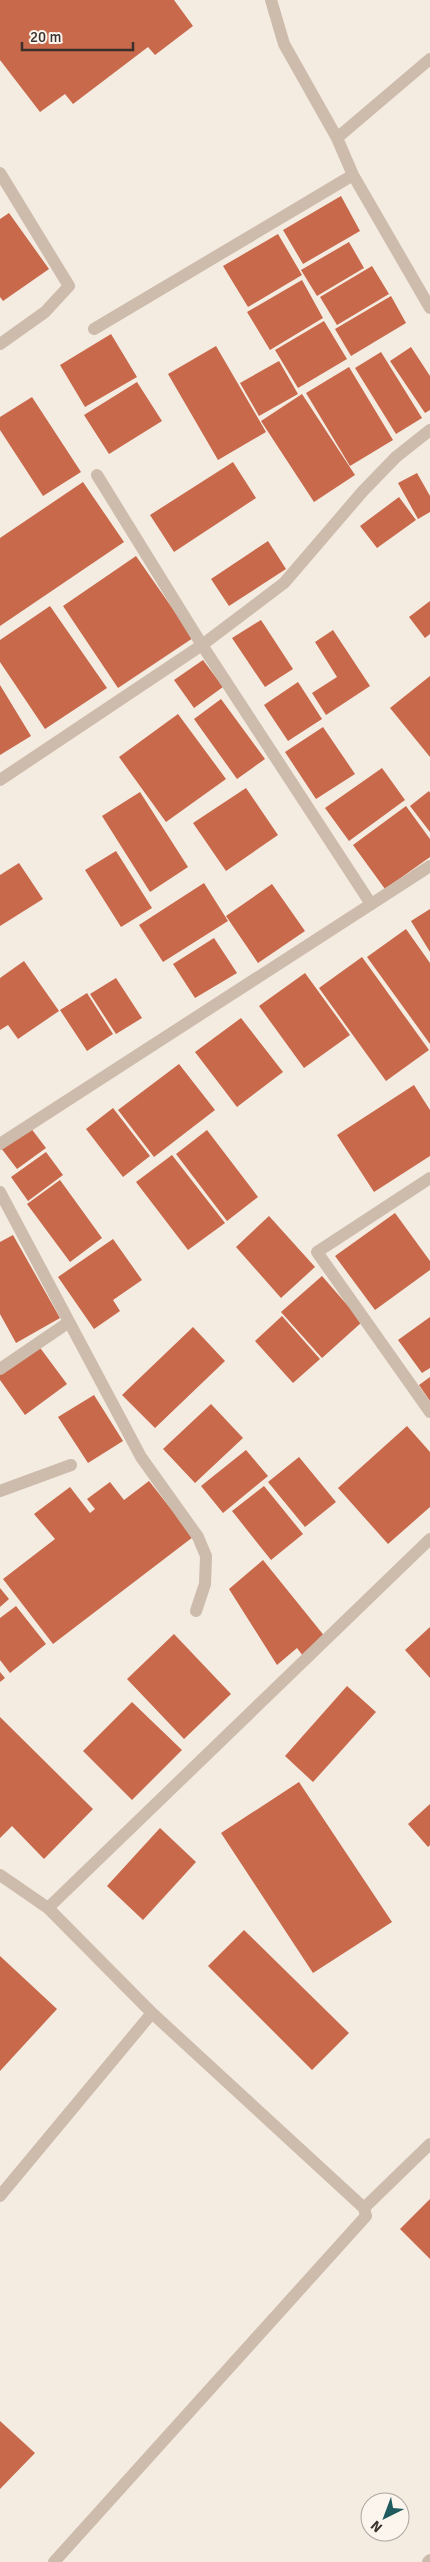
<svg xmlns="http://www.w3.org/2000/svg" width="430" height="2562" font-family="Signika,sans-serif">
  <rect width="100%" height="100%" fill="#f4ebe1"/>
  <path fill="#c8694b" d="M0,0H174L193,26L155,55L148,47L73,104L65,94L40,112L0,60Z
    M341,196L360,231L303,264L283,230Z
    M9,213L49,269L3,301L0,297V219Z
    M278,234L302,275L248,307L223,266Z
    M349,242L364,268L317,296L301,270Z
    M372,266L389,294L337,325L320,297Z
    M302,280L323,318L270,350L247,312Z
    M391,296L406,323L351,356L335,329Z
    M324,321L347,359L298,388L275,350Z
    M111,334L137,377L85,407L60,365Z
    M216,346L266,432L218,460L168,374Z
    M411,347L430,376V410L425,413L390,361Z
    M381,352L422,418L396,434L355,368Z
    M279,361L298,394L259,416L240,383Z
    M349,367L393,440L350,466L306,393Z
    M137,382L162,421L109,454L84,415Z
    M302,394L355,475L314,502L261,421Z
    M32,397L81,472L43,496L0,430V417Z
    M233,462L256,498L174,552L150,515Z
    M417,473L430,496V512L418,519L398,483Z
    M83,482L124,542L0,626V538Z
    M399,497L416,520L377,548L360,526Z
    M268,541L286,569L229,606L211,579Z
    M136,556L193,638L118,688L63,606Z
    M430,601V634L425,638L409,617Z
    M50,606L107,688L45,729L0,662V640Z
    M261,620L293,669L265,687L232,638Z
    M333,630L370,686L326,715L312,693L337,677L315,642Z
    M203,660L223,687L194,708L174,680Z
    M430,676V757L390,708Z
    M298,682L322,719L288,741L264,705Z
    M0,685L31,736L0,755Z
    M221,699L265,759L237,779L194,719Z
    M178,714L226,779L166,822L119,757Z
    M323,727L355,774L316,799L285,752Z
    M382,768L405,800L349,841L325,808Z
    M246,788L278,835L226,871L193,823Z
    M429,791L430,793V832L410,806Z
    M140,792L188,867L150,892L102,816Z
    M406,806L430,839V857L385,889L353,845Z
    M116,851L152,908L121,927L85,870Z
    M19,863L43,899L0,926V875Z
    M204,883L228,921L163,962L139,925Z
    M272,884L305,931L258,963L226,916Z
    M430,909V952L411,921Z
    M406,929L430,963V1044L367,957Z
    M214,938L237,973L195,998L173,964Z
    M362,957L429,1050L386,1081L319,988Z
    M24,961L59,1011L18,1039L8,1025L0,1030V978Z
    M305,973L350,1035L304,1068L259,1006Z
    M116,978L142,1018L116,1034L90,994Z
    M87,993L113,1034L87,1051L60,1010Z
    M241,1018L283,1072L237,1107L195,1052Z
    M179,1064L215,1110L154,1157L118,1110Z
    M414,1085L430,1110V1156L374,1192L337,1135Z
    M113,1108L150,1156L123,1177L86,1129Z
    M30,1127L46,1148L17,1169L1,1148Z
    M207,1130L258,1197L227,1221L176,1154Z
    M46,1152L63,1175L28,1201L11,1177Z
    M172,1155L225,1223L188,1250L136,1182Z
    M60,1180L102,1238L70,1262L27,1204Z
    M395,1213L430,1261V1270L375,1310L335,1256Z
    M269,1216L315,1267L281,1298L236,1247Z
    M13,1235L60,1318L16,1343L0,1314V1242Z
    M113,1239L142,1280L113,1300L120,1311L94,1329L58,1277Z
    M322,1276L362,1322L322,1358L281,1312Z
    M282,1316L320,1359L293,1383L255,1341Z
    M430,1317V1368L422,1373L398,1340Z
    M193,1327L225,1361L155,1428L122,1395Z
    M38,1345L67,1384L25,1415L0,1380V1373Z
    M430,1377V1401L419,1385Z
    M94,1395L123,1441L88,1463L58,1417Z
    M211,1404L243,1438L195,1483L163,1449Z
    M407,1426L430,1452V1507L388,1544L338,1488Z
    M246,1450L268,1476L223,1513L201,1486Z
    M299,1457L336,1502L305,1527L268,1482Z
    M149,1481L193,1537L53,1644L3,1579L55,1539L34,1514L70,1487L90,1513L95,1509L87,1499L110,1482L124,1500Z
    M264,1486L303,1534L271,1560L232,1511Z
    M263,1560L326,1638L303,1656L297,1648L277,1665L229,1589Z
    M0,1588L9,1599L0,1607Z
    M16,1606L46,1644L10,1673L0,1660V1618Z
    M430,1627V1678L405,1650Z
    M174,1634L231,1694L184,1739L127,1679Z
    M0,1672L5,1678L0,1682Z
    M347,1686L376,1712L313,1782L285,1756Z
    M132,1702L182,1750L132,1800L83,1751Z
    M0,1717L93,1809L44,1859L12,1826L0,1838Z
    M299,1782L392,1922L313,1973L221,1833Z
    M430,1804V1845L428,1847L408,1824Z
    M160,1828L196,1862L143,1920L107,1886Z
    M244,1930L349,2033L312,2070L208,1966Z
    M0,1956L57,2009L0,2071Z
    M430,2199V2259L400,2229Z
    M0,2421L35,2453L0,2489Z"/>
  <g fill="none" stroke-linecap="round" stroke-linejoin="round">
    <path stroke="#cdbbac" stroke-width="12" d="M48,1908L430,1539"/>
    <path stroke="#cdbbac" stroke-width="12" d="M271,0L284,44L337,138L353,175L430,308
      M337,138L430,59
      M0,173L69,286L45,312L0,344
      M94,329L353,175
      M97,475L202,645L371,904
      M0,780L202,645L284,583L363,491L396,457L430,430
      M0,1144L430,866
      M430,1178L317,1252L430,1412
      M0,1192L141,1457L198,1537L206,1556L205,1584L196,1611
      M0,1369L69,1322
      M0,1491L71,1465
      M0,1875L48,1908L152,2013L364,2208L366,2216L54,2562
      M0,2196L152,2013
      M364,2208L430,2144
      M428,2562L430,2560"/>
  </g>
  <g transform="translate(385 2517) rotate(222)"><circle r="24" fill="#fbf5ee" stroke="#aea6a0"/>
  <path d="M0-4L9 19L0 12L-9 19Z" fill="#1f5a5e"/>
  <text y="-8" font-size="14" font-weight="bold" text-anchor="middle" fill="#3b302b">N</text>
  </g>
  <path d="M22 42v8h111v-8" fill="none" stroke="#3b302b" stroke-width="2.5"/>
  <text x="30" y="42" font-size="15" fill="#3b302b" stroke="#fbf5ee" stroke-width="4" paint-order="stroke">20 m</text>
</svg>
